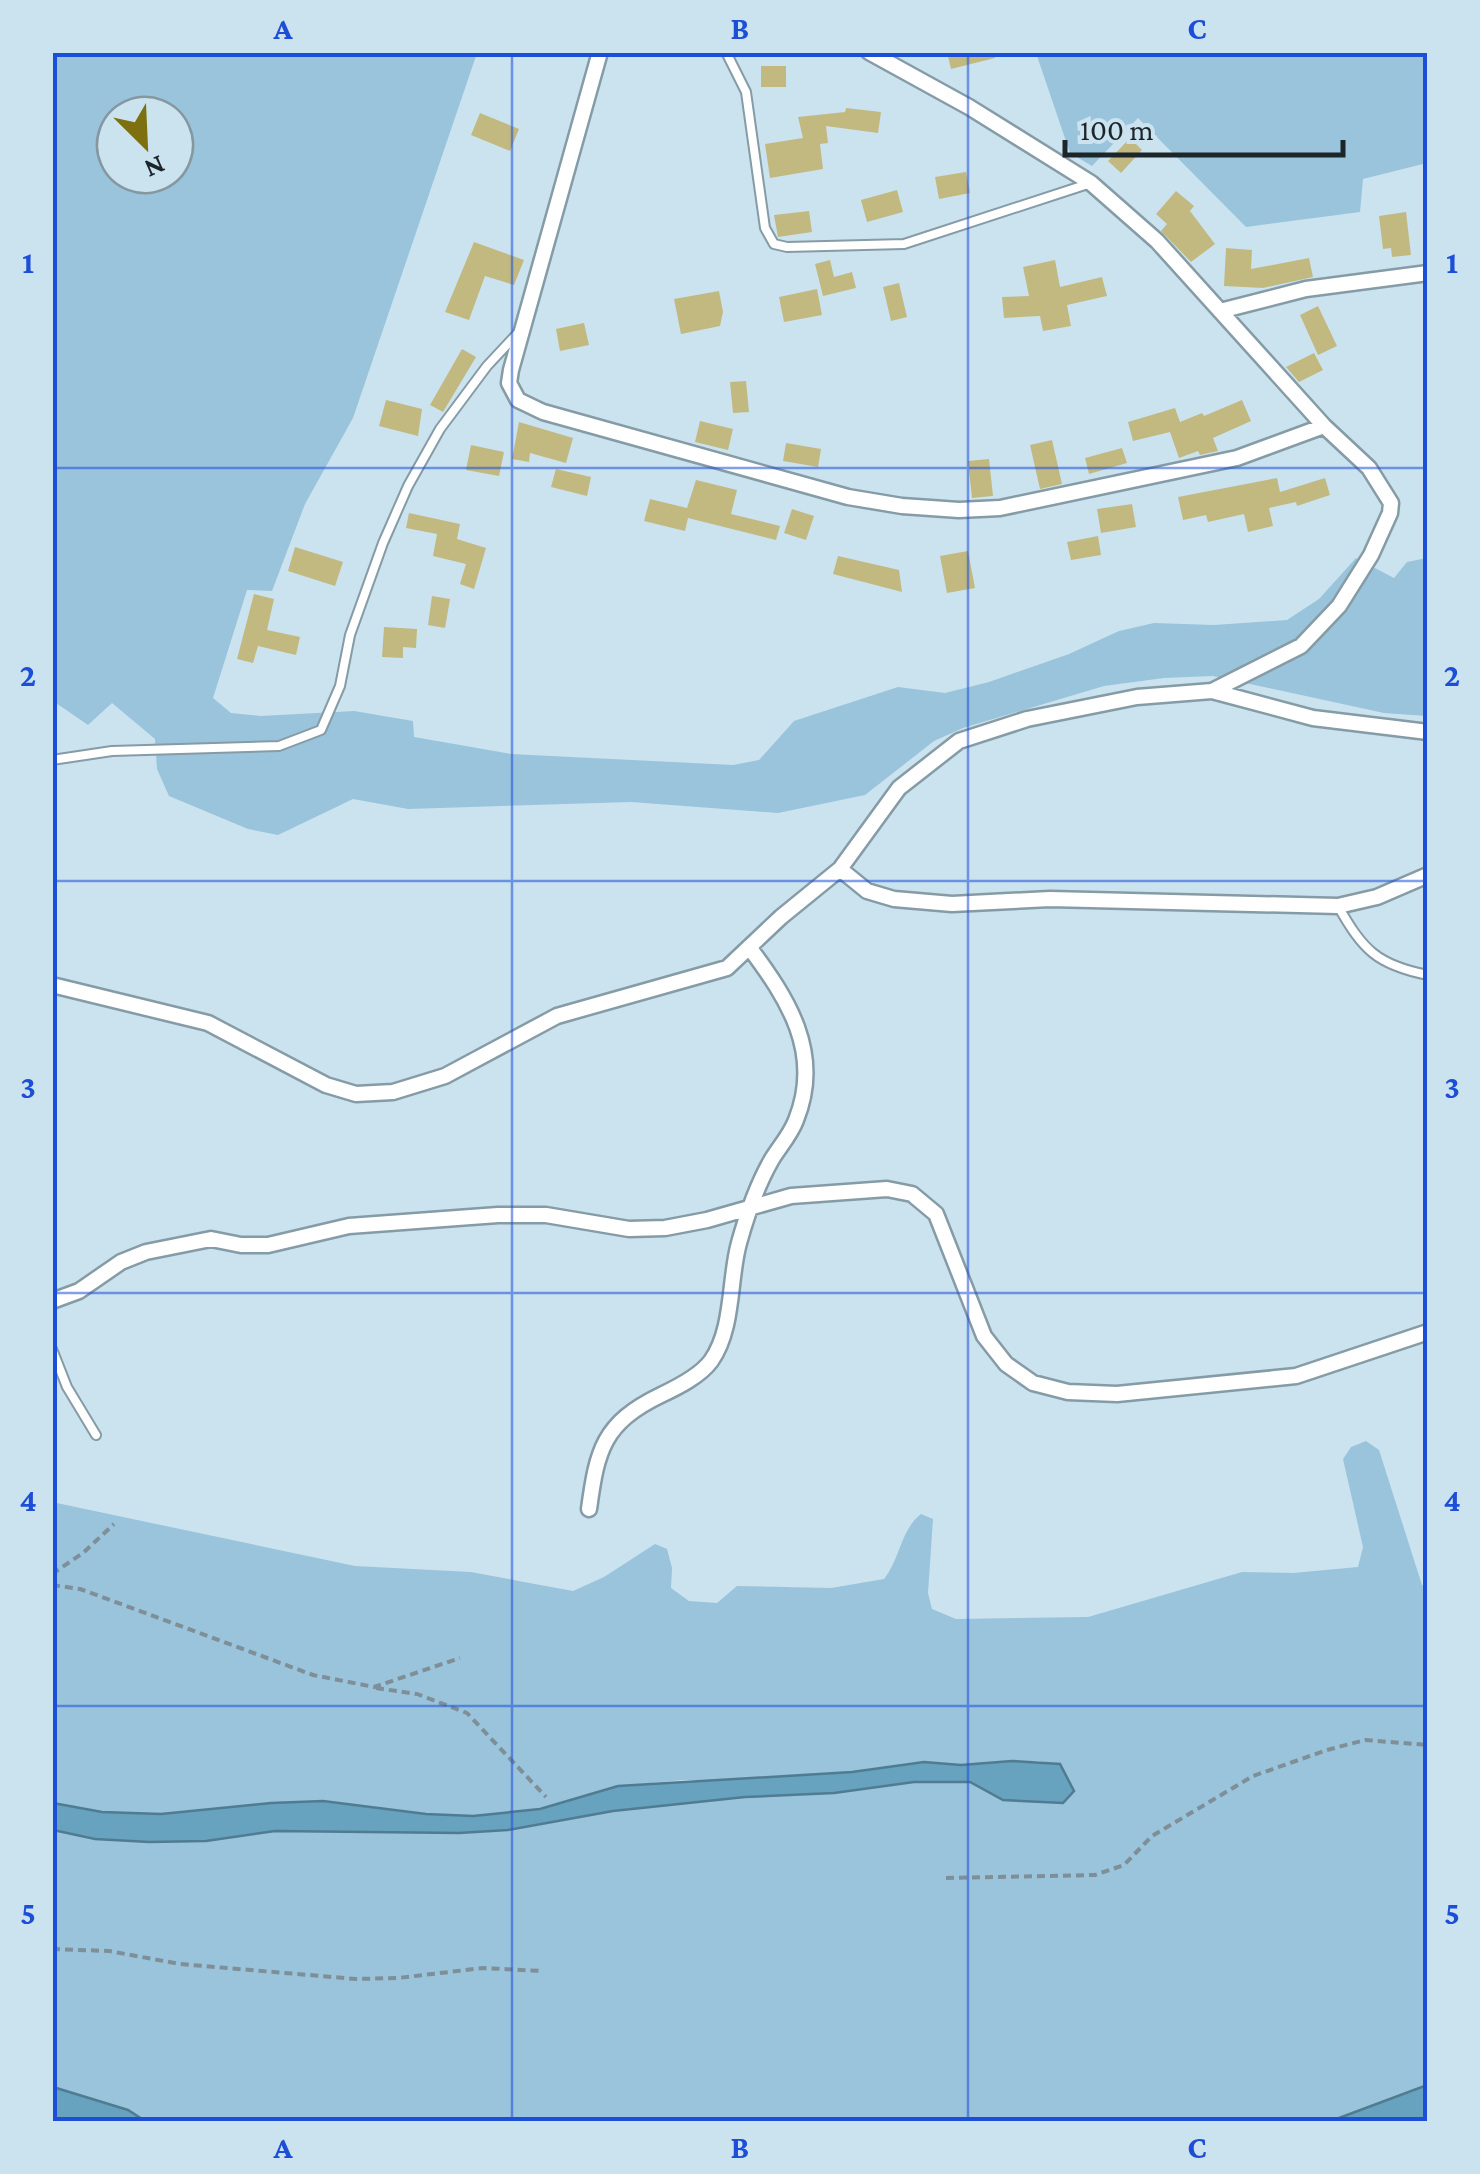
<svg xmlns="http://www.w3.org/2000/svg" width="1480" height="2174" font-family="'Crimson Pro',serif">
  <rect width="100%" height="100%" fill="#cbe3ef"/>
  <path fill="#99c4db" fill-rule="evenodd" d="M53,53H477L353,418L305,504L272,591L247,590L213,698L231,713L261,716L354,711L413,721L414,737L511,754L733,765L759,760L794,721L898,687L945,693L989,682L1069,654L1119,631L1154,623L1214,625L1287,620L1319,599L1356,558L1394,578L1407,562L1427,558V716L1384,713L1213,676L1164,678L1104,686L963,728L934,741L865,795L778,813L631,802L408,809L353,799L278,835L248,829L169,796L157,769L155,739L112,703L88,725L53,701ZM115,115H175V175H115Z
    M1036,53H1427V163L1363,179L1360,212L1246,227L1138,118L1092,166L1070,153Z
    M1366,1441L1379,1450L1422,1585L1427,1587V2085L1331,2122H145L128,2110L53,2087V1830L95,1839L149,1842L206,1841L275,1831L459,1833L508,1830L613,1811L745,1797L834,1793L914,1782H970L1003,1800L1060,1764L1036,1761L961,1765L924,1762L852,1772L749,1780H683L618,1786L540,1809L473,1816L426,1814L323,1801L271,1803L161,1814L102,1812L53,1803L52,1502L355,1566L471,1572L573,1591L604,1577L655,1544L667,1549L672,1568L671,1588L689,1601L717,1603L737,1586L831,1588L884,1579C900,1559 901,1529 921,1514L933,1519L928,1593L932,1609L956,1619L1088,1617L1242,1572L1293,1573L1358,1567L1363,1547L1343,1459L1351,1447Z"/>
  <path fill="#67a2bf" stroke="#507c92" stroke-width="2.5" d="M1012,1761L1060,1764L1074,1791L1063,1803L1003,1800L970,1782H914L834,1793L745,1797L613,1811L508,1830L459,1833L275,1831L206,1841L149,1842L95,1839L53,1830V1803L102,1812L161,1814L271,1803L323,1801L426,1814L473,1816L540,1809L618,1786L852,1772L924,1762L961,1765Z
    M1427,2085V2121H1331Z
    M53,2087L128,2110L145,2121H53Z"/>
  <path fill="#c2b981" d="M947,52H994L995,58L951,69Z
    M761,66H786V87H761Z
    M846,108L881,112L878,133L826,126L828,143L820,144L823,169L770,178L765,144L803,138L798,117L845,112Z
    M480,113L519,129L510,151L471,135Z
    M1130,138L1142,150L1121,173L1108,161Z
    M966,172L970,193L939,199L935,177Z
    M897,190L903,212L867,222L861,200Z
    M1176,191L1194,206L1190,211L1215,244L1191,262L1161,231L1167,224L1156,214Z
    M809,211L812,232L778,237L774,215Z
    M1406,212L1411,255L1392,257L1391,248L1383,249L1379,216Z
    M474,242L524,260L514,285L485,276L469,320L445,312Z
    M1226,248L1252,250L1251,269L1309,258L1313,277L1263,288L1224,286Z
    M830,260L834,277L852,272L856,288L823,296L815,264Z
    M1055,260L1060,287L1102,277L1107,296L1067,305L1071,326L1043,331L1040,316L1004,318L1002,297L1029,296L1023,267Z
    M899,283L907,317L891,321L883,287Z
    M817,289L822,315L784,322L779,297Z
    M719,291L723,312L720,326L681,334L674,299Z
    M1318,306L1337,346L1318,355L1300,315Z
    M584,323L589,345L560,351L556,329Z
    M462,349L476,357L443,412L430,405Z
    M1314,353L1323,370L1299,382L1286,367Z
    M746,381L749,412L733,413L730,382Z
    M386,400L422,409L418,436L379,426Z
    M1242,400L1251,421L1213,438L1218,451L1200,455L1198,451L1179,458L1170,432L1133,441L1128,422L1175,408L1180,422L1202,413L1204,416Z
    M700,421L733,429L728,450L695,442Z
    M519,422L573,438L566,463L530,453L529,462L512,459Z
    M1052,440L1062,484L1040,489L1030,445Z
    M786,443L821,449L818,467L783,461Z
    M471,445L504,452L499,476L466,470Z
    M1122,448L1127,463L1089,474L1085,458Z
    M989,459L993,496L972,498L968,461Z
    M556,469L591,477L587,496L551,487Z
    M1277,478L1280,492L1325,478L1330,495L1297,506L1296,502L1269,508L1273,526L1248,532L1244,514L1208,522L1206,515L1183,520L1178,497Z
    M696,480L737,490L731,514L780,526L776,540L688,518L685,531L644,521L650,499L687,508Z
    M1132,504L1136,527L1101,533L1097,509Z
    M792,509L814,516L806,540L784,533Z
    M409,513L460,524L457,539L486,548L474,589L460,584L466,564L433,556L437,534L406,528Z
    M1098,536L1101,555L1071,560L1067,542Z
    M295,547L343,562L335,586L288,571Z
    M968,551L975,588L947,593L940,556Z
    M838,556L899,570L902,592L833,574Z
    M254,594L274,599L267,630L300,637L296,655L258,646L253,663L237,659Z
    M432,596L450,599L445,628L428,625Z
    M384,627L417,629L416,648L403,647V658L382,657Z"/>
  <g fill="none" stroke-linecap="round" stroke-linejoin="round">
    <defs>
      <path id="lane" d="M726,52L746,92L765,228L774,244L787,247L904,244L1091,183
        M52,760L112,751L279,746L321,730L340,686L350,635L383,543L408,486L440,429L487,366L517,334
        M1338,906C1363,950 1377,965 1428,975
        M52,1349L67,1387L96,1435"/>
      <path id="street" d="M600,52L511,370L509,383L518,400L543,412L848,497L902,506L959,510L1000,508L1237,458L1324,426L1369,468L1391,503L1390,513L1371,555L1339,606L1301,646L1212,691
        M869,52L969,107L1091,183L1157,241L1324,426
        M1220,311L1306,289L1428,273
        M840,869L867,891L894,899L952,904L1050,899L1338,906L1377,897L1428,875
        M52,985L208,1023L326,1085L356,1094L393,1092L445,1076L557,1016L727,968L781,917L840,869L899,788L959,741L1027,719L1137,697L1212,691L1313,718L1428,732
        M52,1301L79,1291L121,1262L146,1252L211,1239L241,1245H268L349,1226L498,1215H546L629,1229L665,1228L707,1220L791,1196L887,1189L912,1194L936,1214L984,1336L1006,1364L1033,1383L1068,1392L1117,1394L1296,1376L1428,1332
        M589,1509C597,1450 603,1423 661,1395C678,1387 700,1376 711,1361C734,1329 729,1278 739,1243C747,1214 757,1185 772,1159C780,1146 791,1134 796,1120C823,1053 788,999 749,947"/>
    </defs>
    <use href="#lane" stroke="#859ba6" stroke-width="12"/>
    <use href="#street" stroke="#859ba6" stroke-width="19"/>
    <path stroke="#7e8f98" stroke-width="4" stroke-dasharray="8 5" stroke-linecap="butt" d="M52,1574L83,1553L114,1524
      M52,1585L80,1589L313,1675L374,1687L460,1658
      M376,1688L417,1694L467,1713L546,1797
      M946,1878L1095,1875L1124,1865L1152,1836L1253,1776L1327,1750L1365,1740L1428,1745
      M52,1949L109,1951L180,1964L356,1979L398,1978L483,1968L541,1971"/>
    <use href="#lane" stroke="#fff" stroke-width="8"/>
    <use href="#street" stroke="#fff" stroke-width="14"/>
  </g>
  <path fill="none" stroke="#1d4ed8" stroke-width="2.5" stroke-opacity="0.55" d="M512,52V2122M968,52V2122M52,468H1428M52,881H1428M52,1293H1428M52,1706H1428"/>
  <rect width="1480" height="2174" fill="none" stroke="#cbe3ef" stroke-width="110"/>
  <g transform="translate(145 145) rotate(156)"><circle r="48" fill="#cbe3ef" stroke="#8597a0" stroke-width="2.5"/>
  <path d="M0-8L18 38L0 25L-18 38Z" fill="#7f700f"/>
  <text y="-15" font-size="28" font-weight="bold" text-anchor="middle" fill="#1c252a">N</text>
  </g>
  <path d="M1065 140v15h278v-15" fill="none" stroke="#1c252a" stroke-width="5"/>
  <text x="1080" y="140" font-size="30" fill="#1c252a" stroke="#cbe3ef" stroke-width="8" paint-order="stroke">100 m</text>
  <rect x="55" y="55" width="1370" height="2064" fill="none" stroke="#1d4ed8" stroke-width="4"/>
  <g font-size="32" text-anchor="middle" font-weight="bold" fill="#1d4ed8">
    <text x="283" y="39">A</text>
    <text x="740" y="39">B</text>
    <text x="1197" y="39">C</text>
    <text x="28" y="273">1</text>
    <text x="1452" y="273">1</text>
    <text x="28" y="686">2</text>
    <text x="1452" y="686">2</text>
    <text x="28" y="1098">3</text>
    <text x="1452" y="1098">3</text>
    <text x="28" y="1511">4</text>
    <text x="1452" y="1511">4</text>
    <text x="28" y="1924">5</text>
    <text x="1452" y="1924">5</text>
    <text x="283" y="2158">A</text>
    <text x="740" y="2158">B</text>
    <text x="1197" y="2158">C</text>
  </g>
</svg>
